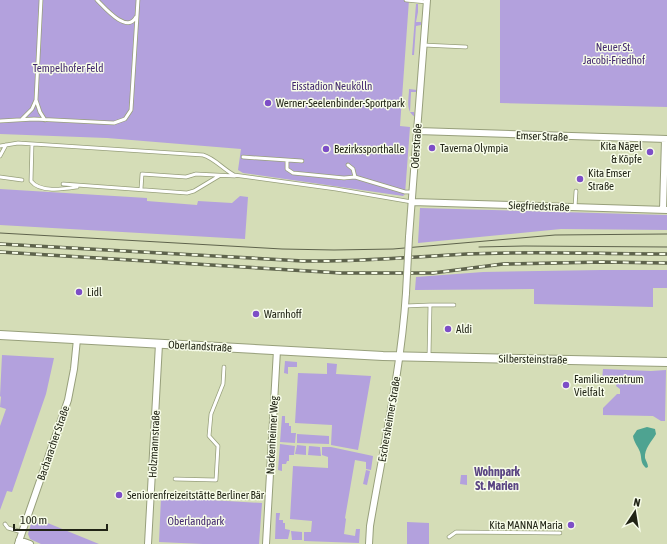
<svg xmlns="http://www.w3.org/2000/svg" width="667" height="544" font-family="'Asap Condensed',sans-serif">
  <rect width="100%" height="100%" fill="#d5ddb7"/>
  <path fill="#b3a1dd" d="M0,0H409L400,126L410,127L405,194L403,196L243,173L238,170L241,149L107,138L0,134Z
    M500,0H667V107L500,103Z
    M416,4H418V12L416,22H421V25L416,26L414,55H412Z
    M409,89L417,90L416,92H411L410,112H414L415,117C405,111 409,99 409,89Z
    M0,189L147,198V201L197,205L198,201L232,203L240,196L248,197L245,239L0,225Z
    M420,208L667,215V230L561,229L418,243Z
    M601,270H667V288H653V307L534,304V289L415,290L416,277L483,272Z
    M2,355L54,358L46,394L12,492L7,491L0,510V426L6,409L0,407L1,397L0,396Z
    M285,361L297,362V367H288V374L284,373Z
    M327,363L337,364L336,374L371,376L358,450L331,445L332,425L295,423L298,373L327,374Z
    M603,369L651,371L666,370L665,421H661L653,416L603,415V408L617,394H620V389L616,386L617,380H602Z
    M282,416H285V423H289V426H291V433H296L295,443L280,442Z
    M297,434L329,436V444L297,443Z
    M280,444L295,446L294,455H289V461H287L286,464H282V471L278,470Z
    M297,445L306,446V455L295,454Z
    M309,446L320,447L321,456L308,455Z
    M322,447H331L373,456L371,470L366,469V462L355,460L345,518L346,519L344,534L355,536L356,529H360L359,543L304,541V532H311L312,521L290,519L293,466L328,468V457L322,455Z
    M366,470L370,471L367,485L363,484Z
    M461,475H467V485L460,484Z
    M161,497L262,503L259,544H203L159,542Z
    M276,513H280L279,520H283V523H285V529L290,530L288,539H275Z
    M33,517L99,544H41L30,539L28,534Z
    M407,522L429,523V544H407Z
    M291,531L302,532V540H292Z"/>
  <path fill="#4ea391" d="M647,427L655,429L656,434C652,441 644,449 645,458C646,461 648,464 648,467L646,468C640,463 642,458 640,452C638,446 634,443 633,436L637,430Z"/>
  <g fill="none" stroke-linecap="round" stroke-linejoin="round">
    <defs>
      <path id="lane" d="M41,0L36,100L40,112L45,120
        M97,0C105,8 127,34 136,17
        M406,0L427,2
        M423,45L466,47
        M22,119L32,109L36,100
        M0,121L34,119L114,123L125,119L131,110L138,0
        M32,144L31,181C40,193 64,189 77,187
        M0,146L18,143L203,155C214,158 223,169 234,175L336,189L412,202
        M0,156L6,145
        M243,157L302,161
        M287,160V169L293,173L344,178L355,177L405,192H412
        M348,165L353,169L355,177
        M0,177L22,180
        M63,184L187,193L194,191L219,176
        M141,189L142,174L186,177L196,174L235,176
        M575,207L576,191
        M430,305H454
        M405,306L430,305L429,356
        M175,479L216,480L218,446L209,436L211,414L223,384L224,367
        M5,524L8,528L22,532
        M449,537L456,532L560,533"/>
      <path id="street" d="M418,131L667,139
        M412,202L667,210
        M663,210L665,139
        M409,237L427,0
        M19,540L30,544
        M18,544L68,400L74,369L77,339
        M148,544L159,344
        M266,544L277,350
        M369,544L370,526C383,449 401,371 406,293"/>
      <path id="secondary" d="M0,335L383,356L667,362"/>
    </defs>
    <use href="#lane" stroke="#979f7b" stroke-width="4.5"/>
    <use href="#street" stroke="#979f7b" stroke-width="8"/>
    <use href="#secondary" stroke="#979f7b" stroke-width="10"/>
    <use href="#lane" stroke="#fff" stroke-width="3"/>
    <use href="#street" stroke="#fff" stroke-width="6"/>
    <use href="#secondary" stroke="#fff" stroke-width="8"/>
    <path stroke="#5e634c" stroke-width="1" d="M0,233L282,249L334,250L393,249L555,235L667,234
      M479,247L524,246L667,247"/>
    <defs>
      <path id="rail" d="M0,244L303,261C358,262 412,257 467,254C533,251 600,254 667,254
        M0,252L341,273H433L503,264L603,262L667,263"/>
    </defs>
    <use href="#rail" stroke="#5e634c" stroke-width="3.5"/>
    <use href="#rail" stroke="#f7fce9" stroke-width="2" stroke-dasharray="6" stroke-linecap="butt"/>
    <defs>
      <path id="street-bridge" d="M406,293L409,237"/>
    </defs>
    <use href="#street-bridge" stroke="#979f7b" stroke-width="8" stroke-linecap="butt"/>
    <use href="#street-bridge" stroke="#fff" stroke-width="6"/>
  </g>
  <g fill="#7d4ec7" stroke="#f7fce9" stroke-width="1.5">
    <circle cx="268" cy="103" r="4"/>
    <circle cx="432" cy="148" r="4"/>
    <circle cx="326" cy="149" r="4"/>
    <circle cx="650" cy="152" r="4"/>
    <circle cx="580" cy="179" r="4"/>
    <circle cx="79" cy="292" r="4"/>
    <circle cx="256" cy="314" r="4"/>
    <circle cx="448" cy="329" r="4"/>
    <circle cx="566" cy="385" r="4"/>
    <circle cx="119" cy="495" r="4"/>
    <circle cx="571" cy="525" r="4"/>
  </g>
  <g text-anchor="middle" dominant-baseline="central" stroke-width="3" stroke-linejoin="round" paint-order="stroke">
    <g font-size="11" fill="#42276e" stroke="#f7fce9">
      <text x="614" y="47">Neuer St.<tspan x="614" dy="13">Jacobi-Friedhof</tspan></text>
      <text x="68" y="68">Tempelhofer Feld</text>
      <text x="332" y="86">Eisstadion Neukölln</text>
      <text x="196" y="521">Oberlandpark</text>
    </g>
    <g font-size="11" fill="#202315" stroke="#f7fce9" text-anchor="start">
      <text x="276" y="103">Werner-Seelenbinder-Sportpark</text>
      <text x="642" y="146" text-anchor="end">Kita Nägel<tspan x="642" dy="13">&amp; Köpfe</tspan></text>
      <text x="440" y="148">Taverna Olympia</text>
      <text x="334" y="149">Bezirkssporthalle</text>
      <text x="588" y="173">Kita Emser<tspan x="588" dy="13">Straße</tspan></text>
      <text x="87" y="292">Lidl</text>
      <text x="264" y="314">Warnhoff</text>
      <text x="456" y="329">Aldi</text>
      <text x="574" y="379">Familienzentrum<tspan x="574" dy="13">Vielfalt</tspan></text>
      <text x="127" y="495">Seniorenfreizeitstätte Berliner Bär</text>
      <text x="563" y="525" text-anchor="end">Kita MANNA Maria</text>
    </g>
    <g font-size="11" fill="#202315" stroke="#f7fce9">
      <text transform="translate(542 136) rotate(2)">Emser Straße</text>
      <text transform="translate(416 146) rotate(-86)">Oderstraße</text>
      <text transform="translate(539 206) rotate(2)">Siegfriedstraße</text>
      <text transform="translate(200 346) rotate(3)">Oberlandstraße</text>
      <text transform="translate(533 359) rotate(1)">Silbersteinstraße</text>
      <text transform="translate(389 419) rotate(-80)">Eschersheimer Straße</text>
      <text transform="translate(272 435) rotate(-87)">Nackenheimer Weg</text>
      <text transform="translate(53 443) rotate(-71)">Bacharacher Straße</text>
      <text transform="translate(154 444) rotate(-87)">Holzmannstraße</text>
    </g>
    <g font-size="12" font-weight="bold" fill="#5a4583" stroke="#f7fce9">
      <text x="497" y="472">Wohnpark<tspan x="497" dy="14">St. Marien</tspan></text>
    </g>
  </g>
  <g transform="translate(635 512) rotate(12)" stroke="#f7fce9" stroke-width="3" paint-order="stroke">
  <path d="M0-3L7 15L0 10L-7 15Z" fill="#202315"/>
  <text y="-6" font-size="11" font-weight="bold" text-anchor="middle" fill="#202315">N</text>
  </g>
  <path d="M14 524v6h93v-6" fill="none" stroke="#202315" stroke-width="2"/>
  <text x="20" y="524" font-size="12" fill="#202315" stroke="#f7fce9" stroke-width="3" paint-order="stroke">100 m</text>
</svg>
